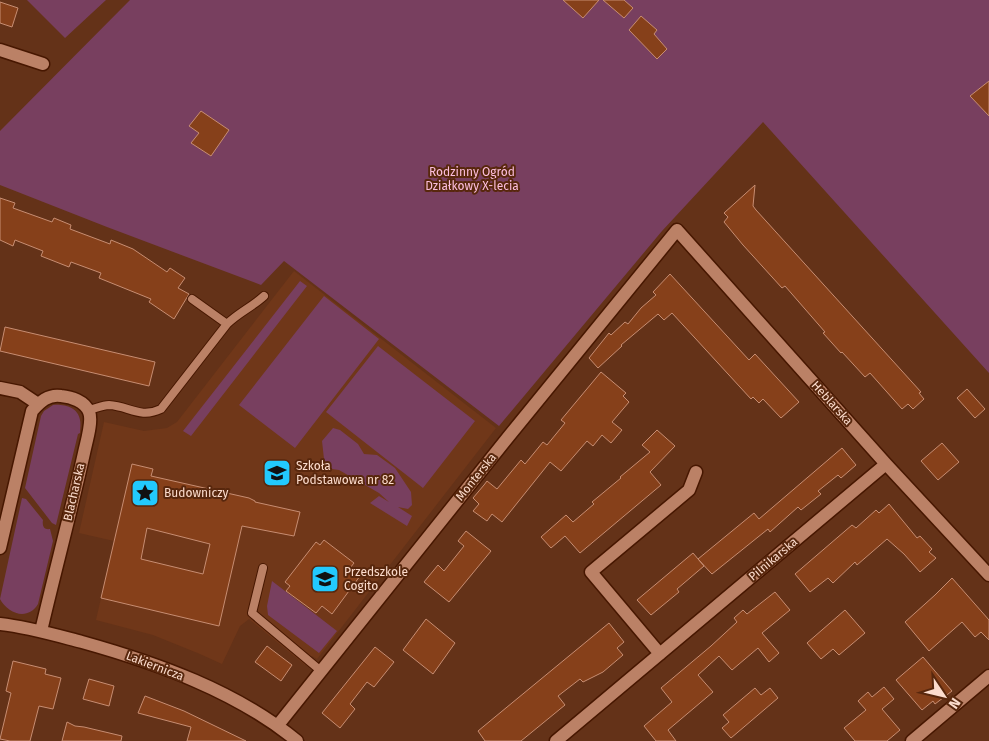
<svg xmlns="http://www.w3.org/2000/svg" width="989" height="741" font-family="'Fira Sans',sans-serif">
  <rect width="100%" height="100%" fill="#643218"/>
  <path fill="#703719" d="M294,271L496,428L317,659L312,656L305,665L249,619L240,626L222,664L200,654L153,635L96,620L114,541L79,533L104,422L144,431L167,428L177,422Z"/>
  <path fill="#783f5f" d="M27,0H106L65,38Z
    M130,0H989V373L763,122L662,231L499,426L284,261L261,285L107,227L0,185V131Z
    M300,281L307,286L191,436L183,431Z
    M324,296L379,339L295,448L239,405Z
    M378,346L475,421L423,488L326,412Z
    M53,405C64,404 78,407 80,420C81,424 80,429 80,433L78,434L56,525L52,523L25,488L41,416L44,411Z
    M333,428L340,430L358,444L364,454L377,455L395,468L411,492L412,505L408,509L398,507L412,516L407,526L370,503L379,496L389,502L379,493L339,470L325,468L322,441Z
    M22,498L26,499L43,520C42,526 44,530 50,529L53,541L38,604C28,621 8,614 0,599Z
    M272,581L337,631L319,653L268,615L267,606Z"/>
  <path fill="#86401a" stroke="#c78d72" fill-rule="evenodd" d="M563,0H599L583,18Z
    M603,0H624L633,8L624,18Z
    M0,2L18,8L12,27L0,23Z
    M641,16L657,30L654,34L667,49L657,59L629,30Z
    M989,81V116L970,96Z
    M201,111L229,130L211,156L191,143L199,133L189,126Z
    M755,185L753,206L756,210L921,392L919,393L924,399L913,409L908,404L902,409L870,373L865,377L842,352L841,353L823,333L825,332L785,286L782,288L743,245L724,222L728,217L724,213Z
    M0,198L15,203L13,208L52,222L54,218L71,225L70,229L110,244L111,240L133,249L167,272L170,268L185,278L178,288L189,294L174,319L149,302L151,299L99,278L101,273L71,262L69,267L41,256L43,251L15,240L13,246L0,240Z
    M670,274L749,360L755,354L799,402L781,418L763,399L759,403L753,397L751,399L672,313L664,320L658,314L621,345L622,346L598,368L589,358L609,333L611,335L625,322L628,324L641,308L656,295L653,292Z
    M5,327L155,362L149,386L0,351Z
    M601,372L626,393L623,396L629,402L612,422L622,430L611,443L602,435L593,446L587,441L561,471L550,462L502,522L492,514L487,521L473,511L479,504L473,498L484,485L487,481L497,489L521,460L525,464L543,442L547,445L565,423L561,420Z
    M967,389L985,409L975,418L957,398Z
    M657,430L675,446L650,472L661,485L580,553L565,536L551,548L541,537L566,515L573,522L594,504L592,502L621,478L620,477L650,452L642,445Z
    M942,443L959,462L938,480L921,461Z
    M842,448L856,465L841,478L838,475L818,491L821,494L801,510L798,507L770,532L768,529L712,574L710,572L698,559L754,513L759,519Z
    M132,464L153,469L151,476L249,498L255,501V502L300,512L294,536L242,526L219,626L101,598ZM147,528L210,544L203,574L141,559Z
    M889,504L917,538L920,536L932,549L929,552L936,558L920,572L904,554L887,539L857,565L855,562L833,583L828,578L810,592L795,574L852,525L856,528L876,510L879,513Z
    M466,531L491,551L449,602L424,582L438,565L444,571L464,546L458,541Z
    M324,540L354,563L350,568L360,576L332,614L322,606L316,613L286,591L290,586L285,582L316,542L320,545Z
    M693,553L704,566L677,589L679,592L651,615L637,600Z
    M952,578L989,620V640L981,632L975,637L962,622L929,651L905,622L935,595Z
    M775,592L790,610L762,633L779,653L769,662L758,648L732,670L719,656L698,675L713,692L668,730L676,741H656L644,726L672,702L661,688L711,646L737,622L734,618L743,610L747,614Z
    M845,610L865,633L839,655L833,649L821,659L807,643Z
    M426,619L455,643L433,674L403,650Z
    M609,623L624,642L617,648L623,655L603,672L583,682L580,679L558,696L565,705L521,741H485L478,731Z
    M267,646L292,665L281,681L255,662Z
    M375,647L394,662L374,687L367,682L350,704L355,709L340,728L322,713Z
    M923,657L952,691L935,704L933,701L922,710L896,680Z
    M13,661L46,669L45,674L61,678L53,709L39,706L30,741H10L0,739L11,693L6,691Z
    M89,679L114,686L109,706L83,699Z
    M884,687L894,699L882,709L900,730L887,741H855L844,728L866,710L858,701L868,692L872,697Z
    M755,688L761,695L770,688L778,698L731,738L722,728L729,722L723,715Z
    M145,696L184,711L246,741H187L191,727L138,713Z
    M67,722L75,726L84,727L122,736L121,741H62Z"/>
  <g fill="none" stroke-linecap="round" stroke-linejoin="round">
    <defs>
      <path id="lane" d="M192,299L227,324
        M89,410C95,409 102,405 109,405C129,406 140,419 161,409L227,324C238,313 252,307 264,296
        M263,568L252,613L321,671"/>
      <path id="street" d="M0,50L43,64
        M0,388L20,392L38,404
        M0,548L32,411C40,402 48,394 61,396C71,397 85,401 89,412C93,421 86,443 84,453C71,512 55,571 41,631
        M0,624C28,627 55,635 82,642C157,663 236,691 297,741
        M660,654L591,572L689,490L696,472
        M278,725L509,436L677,230L886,464L989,575
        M556,741L886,464
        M912,741L989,676"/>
    </defs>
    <use href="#lane" stroke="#471700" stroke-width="10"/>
    <use href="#street" stroke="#471700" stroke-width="15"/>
    <use href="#lane" stroke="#bb8166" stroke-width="8"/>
    <use href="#street" stroke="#bb8166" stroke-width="12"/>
  </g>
  <defs>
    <symbol id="school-square" viewBox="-11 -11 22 22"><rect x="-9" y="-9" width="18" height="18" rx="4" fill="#22c9fd" stroke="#58270d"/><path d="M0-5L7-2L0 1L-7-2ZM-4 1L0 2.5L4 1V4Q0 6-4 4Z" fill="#111"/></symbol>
    <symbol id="sight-square" viewBox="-11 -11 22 22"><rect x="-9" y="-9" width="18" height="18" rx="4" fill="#22c9fd" stroke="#58270d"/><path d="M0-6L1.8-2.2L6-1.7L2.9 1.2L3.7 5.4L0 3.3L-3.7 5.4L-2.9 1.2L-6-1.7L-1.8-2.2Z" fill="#111"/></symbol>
  </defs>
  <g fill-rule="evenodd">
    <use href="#school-square" x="261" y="457" width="32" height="32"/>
    <use href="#sight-square" x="129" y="477" width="32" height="32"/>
    <use href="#school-square" x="309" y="563" width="32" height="32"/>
  </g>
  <g text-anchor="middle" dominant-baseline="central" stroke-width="4" stroke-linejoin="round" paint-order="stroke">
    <g font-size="12" fill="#fcbede" stroke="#58270d">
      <text x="472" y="172">Rodzinny Ogród<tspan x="472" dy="14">Działkowy X-lecia</tspan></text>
    </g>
    <g font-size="12" fill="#fcdccd" stroke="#58270d">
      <text transform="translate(832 403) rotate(48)">Heblarska</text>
      <text transform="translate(476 477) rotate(-51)">Monterska</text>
      <text transform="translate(74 492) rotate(-77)">Blacharska</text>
      <text transform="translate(773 559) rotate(-40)">Pilnikarska</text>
      <text transform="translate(155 666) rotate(21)">Lakiernicza</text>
    </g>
    <g font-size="12" fill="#fcdccd" stroke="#58270d" text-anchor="start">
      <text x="296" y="466">Szkoła<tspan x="296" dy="14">Podstawowa nr 82</tspan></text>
      <text x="164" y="493">Budowniczy</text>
      <text x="344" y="572">Przedszkole<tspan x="344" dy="14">Cogito</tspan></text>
    </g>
  </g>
  <g transform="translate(944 696) rotate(125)" stroke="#58270d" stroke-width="4" paint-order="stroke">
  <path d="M0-4L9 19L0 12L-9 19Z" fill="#fcdccd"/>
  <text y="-8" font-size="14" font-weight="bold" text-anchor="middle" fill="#fcdccd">N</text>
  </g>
</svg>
